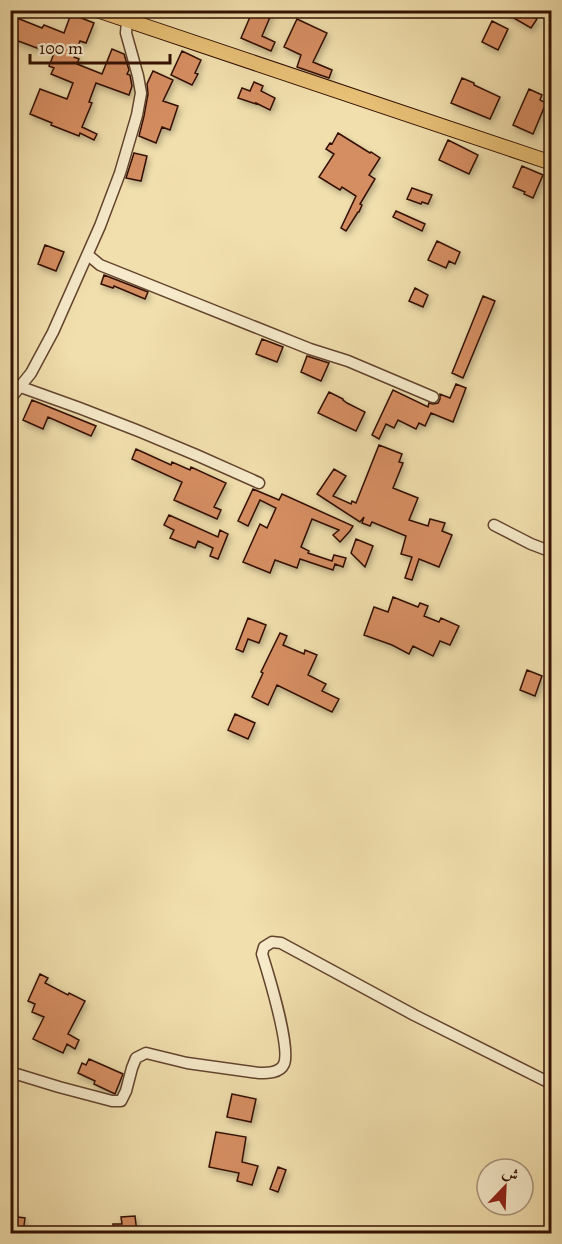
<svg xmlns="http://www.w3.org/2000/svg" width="562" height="1244" font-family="Alegreya,Amiri,serif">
  <defs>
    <filter id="shadow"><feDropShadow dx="2" dy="3.5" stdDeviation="3" flood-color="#0004"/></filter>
  </defs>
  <rect width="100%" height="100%" fill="#f1dfad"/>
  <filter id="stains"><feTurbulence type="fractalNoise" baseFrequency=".00333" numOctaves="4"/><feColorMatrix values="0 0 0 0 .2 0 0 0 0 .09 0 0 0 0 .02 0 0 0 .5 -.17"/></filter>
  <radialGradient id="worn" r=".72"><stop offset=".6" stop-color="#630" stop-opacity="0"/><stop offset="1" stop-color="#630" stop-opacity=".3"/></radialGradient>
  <path fill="#d58e62" stroke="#331103" stroke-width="1.5" filter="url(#shadow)" d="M10,10H20L17,18L42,28L44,25L64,33L71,14L94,23L86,43L80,41L74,57L79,59L77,64L102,74L112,49L124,54L129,70L127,74L130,75L132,86L129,95L96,83L89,102L92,103L82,127L97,134L94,140L80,133L79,136L51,125L52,123L30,114L40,89L67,99L73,83L51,74L54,68L49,66L55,51L39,44L37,48L10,38Z
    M253,10H273L262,36L275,42L271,51L241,38Z
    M500,10H522L537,19L531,28Z
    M297,19L327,33L313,62L332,70L329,78L297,67L301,55L284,47Z
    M492,21L508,29L498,50L482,42Z
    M182,51L201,60L195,73L198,74L192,85L171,75Z
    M153,71L173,80L163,101L178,106L170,130L162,127L156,143L139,136L144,116L148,94L147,84Z
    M462,78L474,83V85L500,97L490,119L451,103Z
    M254,82L263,86L261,91L275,98L270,110L256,103V104L238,98L242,88L250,91Z
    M529,89L542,95L540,100L546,103L533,134L513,125Z
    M338,133L370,153L371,152L380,158L369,175L375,179L360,204L362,205L359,212H358L346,231L341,228L356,196L342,187L340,190L319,177L334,154L326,149L330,143L332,144Z
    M448,140L478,155L469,174L439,160Z
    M134,153L147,156L141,181L126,178Z
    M522,166L543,175L533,198L524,194L525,192L513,187Z
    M412,188L432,195L428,204L422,202L421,204L407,199Z
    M396,211L425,224L422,231L393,217Z
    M437,241L460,252L455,264L449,261L446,268L428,260Z
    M45,245L64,252L56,271L38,264Z
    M104,275L148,292L145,299L114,286L113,288L101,284Z
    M415,288L428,295L423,307L409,301Z
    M483,296L495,301L463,378L452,373Z
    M262,339L283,347L277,362L256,354Z
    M307,356L329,363L321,381L301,372Z
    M456,384L466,388L453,422L431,413L425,426L419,423L416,429L398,420L394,428L386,424L379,439L372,435L393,390L428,407L429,403L433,404L438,403L440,399V394L450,398Z
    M329,392L343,399V400L347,403L365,412L356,431L318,413Z
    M32,400L96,426L91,436L48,417L43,429L23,420Z
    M379,445L402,454L399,462L403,463L393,488L418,498L409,520L428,526L430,519L445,523L442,531L452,535L439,567L419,559L412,580L405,578L412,557L401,554L406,536L372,522L370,526L362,523L364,517L360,522L317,494L334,469L346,476L333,496L351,504L352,501L356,503Z
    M136,449L171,465L172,462L190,470L191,467L226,483L214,507L221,510L217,519L174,500L182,482L132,459Z
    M253,489L279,500L282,494L353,526L350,531L340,542L333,535L339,530L312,519L301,547L309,551L308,553L332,561L334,555L346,558L343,567L335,564L333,570L300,559L297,568L275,560L270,573L243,562L260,524L267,528L276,508L260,500L248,526L238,521Z
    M169,515L218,537L220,530L228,534L218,559L210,556L213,548L198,541L195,548L170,538L174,530L164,525Z
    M356,539L373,546L365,567L351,553Z
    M393,597L418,607L420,603L428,606L424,616L439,622L441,618L459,626L450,645L440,641L433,656L413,646L409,654L392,645L364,635L374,607L388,612Z
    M248,618L266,625L259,643L248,639L243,652L236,649Z
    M280,633L287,636L283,645L304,654L305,650L317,655L308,675L326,684L322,691L339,699L332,712L277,685L268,705L252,697L263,673L261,672Z
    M527,670L542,676L535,696L520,690Z
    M235,714L255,723L248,739L228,730Z
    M40,974L48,978L45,983L68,995L69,993L85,1001L68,1034L79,1040L75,1049L67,1044L63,1053L33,1039L44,1017L32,1012L35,1004L28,1001Z
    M89,1059L123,1074L115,1094L94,1084L95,1081L78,1073L82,1063L86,1065Z
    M232,1094L256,1099L251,1122L227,1117Z
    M216,1132L246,1137L242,1162L258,1166L252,1185L237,1181L239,1173L209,1167Z
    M278,1167L286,1170L278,1192L270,1189Z
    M10,1216L25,1218L23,1233H10Z
    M135,1216L137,1233H114L113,1224H122L121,1217Z"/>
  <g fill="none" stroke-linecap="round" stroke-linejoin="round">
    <defs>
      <path id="minor" d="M88,255L100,265L310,349L348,361L433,397
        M21,387C102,415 181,447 259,483
        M10,399L31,373L53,332L100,226L120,173L137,115L141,93L138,76L126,33L127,21
        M494,525L531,544L552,552
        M10,1072L59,1087L112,1101H121L126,1091L132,1068L136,1058L146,1053L187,1063L259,1073C268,1073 280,1073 284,1064C291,1048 268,973 262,954L264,947L272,942L281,943L414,1015L552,1084"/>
      <path id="major" d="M97,10L552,163"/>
    </defs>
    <use href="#minor" stroke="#62442e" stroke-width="13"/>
    <use href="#major" stroke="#331103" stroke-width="16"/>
    <use href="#minor" stroke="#f6eaca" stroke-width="10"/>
    <use href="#major" stroke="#e8c076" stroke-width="14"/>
  </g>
  <rect width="562" height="1244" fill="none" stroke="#f1dfad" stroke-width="36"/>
  <rect x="12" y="12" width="538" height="1220" fill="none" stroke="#331103" stroke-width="3"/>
  <rect x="18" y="18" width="526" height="1208" fill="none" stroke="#331103" stroke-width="1.5"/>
  <g transform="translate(505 1187) rotate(23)"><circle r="28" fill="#f6eaca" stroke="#a8937a" stroke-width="1.5"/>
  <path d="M0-4.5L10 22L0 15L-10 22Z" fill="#8f2418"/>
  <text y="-9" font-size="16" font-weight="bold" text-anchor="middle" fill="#331103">ش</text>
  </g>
  <path d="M30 54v9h140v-9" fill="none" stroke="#331103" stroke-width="3"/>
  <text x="39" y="54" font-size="18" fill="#331103" stroke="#f6eaca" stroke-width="4.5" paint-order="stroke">100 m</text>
  <rect width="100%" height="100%" filter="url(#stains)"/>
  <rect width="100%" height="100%" fill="url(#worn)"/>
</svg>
